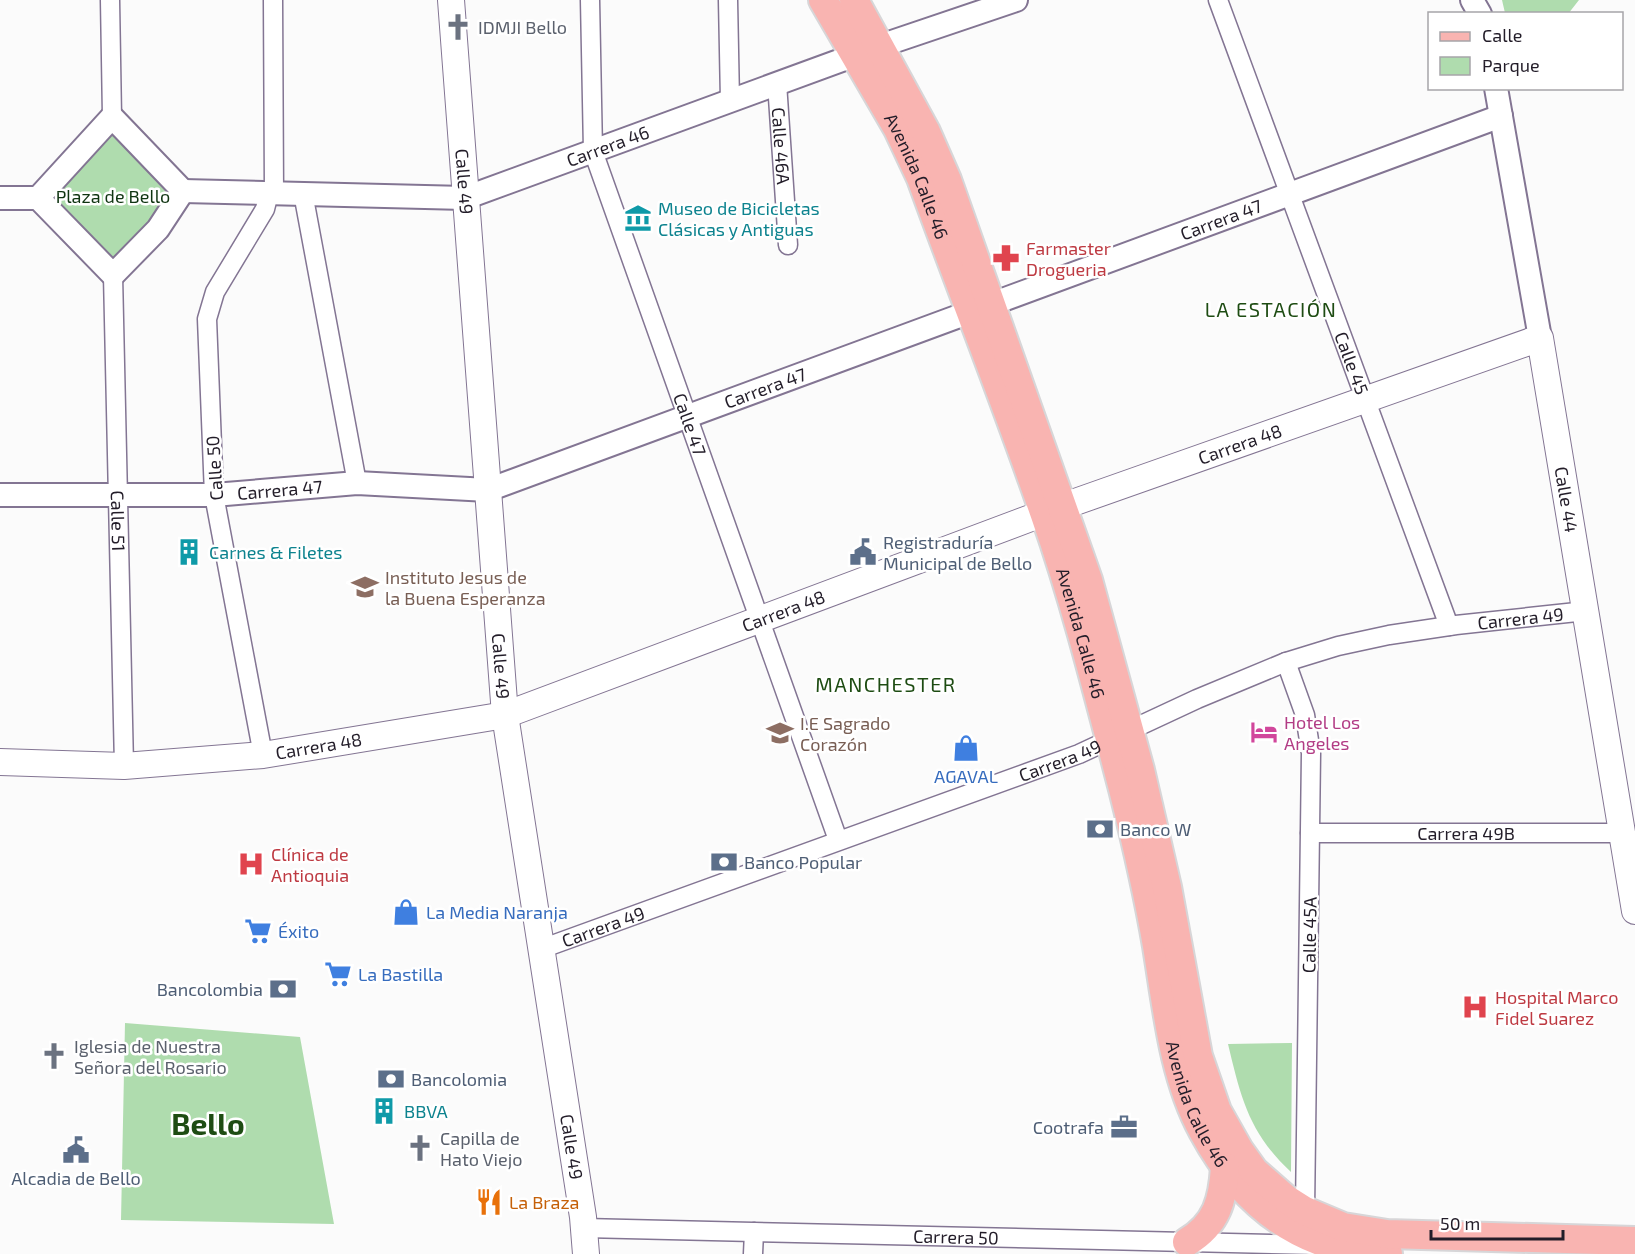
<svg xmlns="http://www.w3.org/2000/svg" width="1635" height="1254" font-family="'Exo 2',sans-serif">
  <rect width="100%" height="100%" fill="#fbfbfb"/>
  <path fill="#afdcae" d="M1502,0H1579L1568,14L1505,13Z
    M112,126L176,192L113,265L47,198Z
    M125,1023L300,1037L334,1224L121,1220Z
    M1292,1043L1291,1172C1249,1133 1241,1098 1228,1044Z"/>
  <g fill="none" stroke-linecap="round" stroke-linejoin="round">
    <defs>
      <g id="minor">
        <path d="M110,0L112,117"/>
        <path d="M273,0L274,193"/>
        <path id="s1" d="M590,0L593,151L838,840"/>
        <path d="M728,0L730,101"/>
        <path id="s2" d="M1218,0L1449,626"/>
        <path id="s3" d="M777,83L788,245"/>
        <path d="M303,193L357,483"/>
        <path id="s4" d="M113,275L124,766"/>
        <path d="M1286,662L1305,715L1311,753L1305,1211"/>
        <path d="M263,755L214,495L207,319L215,292L265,209L269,193"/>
        <path id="s5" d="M1310,833H1622"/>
        <path id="s6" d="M541,949L1079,754L1197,699L1286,662L1338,646L1389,635L1456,625L1586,611"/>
        <path id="s7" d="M584,1228L1317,1245"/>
        <path d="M753,1254L754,1232"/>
      </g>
      <g id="tertiary">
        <path d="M1472,0L1480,14"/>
        <path d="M1496,88L1540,338"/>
        <path d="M112,117L183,191L158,229L113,275L38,198Z"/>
        <path id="s8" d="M183,191L465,198L880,46L1016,0"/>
        <path d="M0,198H38"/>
        <path id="s9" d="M0,495H214L357,483L488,490L1501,116"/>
      </g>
      <g id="secondary">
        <path id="s10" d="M451,0L505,715L583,1217L586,1254"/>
        <path id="s11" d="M0,762L124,766L263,755L505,715L1044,513L1540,338L1635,911"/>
      </g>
      <g id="primary">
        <path id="s12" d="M823,0L898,129L921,178C962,291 1006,402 1045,515C1076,604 1099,697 1123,789C1136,841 1148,893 1157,946C1167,1007 1173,1076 1203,1131C1243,1205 1302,1251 1388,1254"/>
        <path d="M854,0L926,132L947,180L1088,580L1140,770L1167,887L1198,1056L1217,1111L1239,1150L1254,1171L1286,1199L1305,1211L1343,1227L1387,1234L1635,1241"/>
        <path d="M1187,1242C1217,1224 1223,1200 1225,1167"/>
      </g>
    </defs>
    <use href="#minor" stroke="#837593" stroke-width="21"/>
    <use href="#tertiary" stroke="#837593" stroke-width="26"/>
    <use href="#secondary" stroke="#837593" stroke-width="28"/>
    <use href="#primary" stroke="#d7d6d8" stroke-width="32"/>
    <use href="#minor" stroke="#fff" stroke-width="18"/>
    <use href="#tertiary" stroke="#fff" stroke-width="22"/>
    <use href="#secondary" stroke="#fff" stroke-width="26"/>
    <use href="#primary" stroke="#f9b4b1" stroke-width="28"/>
  </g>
  <defs>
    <symbol id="church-bare" viewBox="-9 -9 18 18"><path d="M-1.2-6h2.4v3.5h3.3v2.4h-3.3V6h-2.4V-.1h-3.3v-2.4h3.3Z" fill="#6b7280" stroke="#fff" stroke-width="2.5" paint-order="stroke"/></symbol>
    <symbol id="museum-bare" viewBox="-9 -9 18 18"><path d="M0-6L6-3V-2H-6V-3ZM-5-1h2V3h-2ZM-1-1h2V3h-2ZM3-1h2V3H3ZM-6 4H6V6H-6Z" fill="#0f9aa8" stroke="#fff" stroke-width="2.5" paint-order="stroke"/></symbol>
    <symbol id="pharmacy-bare" viewBox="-9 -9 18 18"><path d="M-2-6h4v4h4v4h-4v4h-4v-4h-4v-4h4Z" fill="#e0444e" stroke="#fff" stroke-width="2.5" paint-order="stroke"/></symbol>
    <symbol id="building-bare" viewBox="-9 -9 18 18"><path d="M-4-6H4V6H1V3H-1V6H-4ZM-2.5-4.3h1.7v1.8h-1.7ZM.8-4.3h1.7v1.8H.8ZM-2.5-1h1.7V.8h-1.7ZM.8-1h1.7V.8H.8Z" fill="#0f9aa8" stroke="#fff" stroke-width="2.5" paint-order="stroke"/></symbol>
    <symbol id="civic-bare" viewBox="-9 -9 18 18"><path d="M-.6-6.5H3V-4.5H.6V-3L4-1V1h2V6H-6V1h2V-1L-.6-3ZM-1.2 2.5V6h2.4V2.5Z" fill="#5c6f8a" stroke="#fff" stroke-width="2.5" paint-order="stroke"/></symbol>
    <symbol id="school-bare" viewBox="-9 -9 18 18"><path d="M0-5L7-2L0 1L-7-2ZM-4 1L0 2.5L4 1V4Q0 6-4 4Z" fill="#8d6e63" stroke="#fff" stroke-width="2.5" paint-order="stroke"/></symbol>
    <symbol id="hotel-bare" viewBox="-9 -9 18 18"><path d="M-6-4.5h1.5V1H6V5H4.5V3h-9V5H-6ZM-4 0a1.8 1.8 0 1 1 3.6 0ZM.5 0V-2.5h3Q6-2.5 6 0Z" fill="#d1479c" stroke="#fff" stroke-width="2.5" paint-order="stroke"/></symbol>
    <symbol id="shop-bare" viewBox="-9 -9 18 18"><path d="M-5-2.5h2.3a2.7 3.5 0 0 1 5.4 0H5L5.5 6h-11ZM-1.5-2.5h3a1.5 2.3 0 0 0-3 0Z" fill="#3f7fe0" stroke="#fff" stroke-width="2.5" paint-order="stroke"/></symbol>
    <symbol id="bank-bare" viewBox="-9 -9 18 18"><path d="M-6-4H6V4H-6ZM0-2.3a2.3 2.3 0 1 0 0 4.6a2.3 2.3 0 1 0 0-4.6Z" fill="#5c6f8a" stroke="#fff" stroke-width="2.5" paint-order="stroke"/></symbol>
    <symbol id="hospital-bare" viewBox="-9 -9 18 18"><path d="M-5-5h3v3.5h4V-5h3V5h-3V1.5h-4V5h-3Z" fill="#e0444e" stroke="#fff" stroke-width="2.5" paint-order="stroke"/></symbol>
    <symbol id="supermarket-bare" viewBox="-9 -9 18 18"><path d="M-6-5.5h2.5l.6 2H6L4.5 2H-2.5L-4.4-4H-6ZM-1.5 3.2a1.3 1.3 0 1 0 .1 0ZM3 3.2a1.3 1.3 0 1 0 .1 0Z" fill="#3f7fe0" stroke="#fff" stroke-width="2.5" paint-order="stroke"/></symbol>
    <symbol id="office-bare" viewBox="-9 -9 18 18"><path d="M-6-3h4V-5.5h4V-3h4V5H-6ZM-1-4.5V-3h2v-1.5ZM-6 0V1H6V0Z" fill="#5c6f8a" stroke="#fff" stroke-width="2.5" paint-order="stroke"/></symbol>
    <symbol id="restaurant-bare" viewBox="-9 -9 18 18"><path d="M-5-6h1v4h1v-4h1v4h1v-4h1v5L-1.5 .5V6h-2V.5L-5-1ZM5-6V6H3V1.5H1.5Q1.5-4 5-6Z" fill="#e8710a" stroke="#fff" stroke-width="2.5" paint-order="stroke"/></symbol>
  </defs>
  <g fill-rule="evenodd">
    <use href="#church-bare" x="439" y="8" width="38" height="38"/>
    <use href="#museum-bare" x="619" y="199" width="38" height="38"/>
    <use href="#pharmacy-bare" x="987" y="239" width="38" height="38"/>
    <use href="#building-bare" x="170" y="533" width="38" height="38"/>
    <use href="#civic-bare" x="844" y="533" width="38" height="38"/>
    <use href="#school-bare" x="346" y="568" width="38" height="38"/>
    <use href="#hotel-bare" x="1245" y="713" width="38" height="38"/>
    <use href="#school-bare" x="761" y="714" width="38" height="38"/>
    <use href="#shop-bare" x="947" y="729" width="38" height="38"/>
    <use href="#bank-bare" x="1081" y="810" width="38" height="38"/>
    <use href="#bank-bare" x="705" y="843" width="38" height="38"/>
    <use href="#hospital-bare" x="232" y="845" width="38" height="38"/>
    <use href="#shop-bare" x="387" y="893" width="38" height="38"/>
    <use href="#supermarket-bare" x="239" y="912" width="38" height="38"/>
    <use href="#supermarket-bare" x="319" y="955" width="38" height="38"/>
    <use href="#bank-bare" x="264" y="970" width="38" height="38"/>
    <use href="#hospital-bare" x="1456" y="988" width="38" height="38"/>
    <use href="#church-bare" x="35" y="1037" width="38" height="38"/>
    <use href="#bank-bare" x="372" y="1060" width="38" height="38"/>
    <use href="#building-bare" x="365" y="1092" width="38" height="38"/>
    <use href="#office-bare" x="1105" y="1108" width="38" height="38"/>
    <use href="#church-bare" x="401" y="1129" width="38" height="38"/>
    <use href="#civic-bare" x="57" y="1131" width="38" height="38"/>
    <use href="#restaurant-bare" x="470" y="1183" width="38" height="38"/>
  </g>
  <g text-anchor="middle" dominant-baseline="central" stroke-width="5" stroke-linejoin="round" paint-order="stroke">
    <g font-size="18" fill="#5b616d" stroke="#fff" text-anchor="start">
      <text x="478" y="27">IDMJI Bello</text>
      <text x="74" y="1046">Iglesia de Nuestra<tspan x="74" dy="21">Señora del Rosario</tspan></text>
      <text x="440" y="1138">Capilla de<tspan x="440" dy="21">Hato Viejo</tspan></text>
    </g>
    <g font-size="18" fill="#231d29" stroke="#fff">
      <text stroke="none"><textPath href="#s8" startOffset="434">Carrera 46</textPath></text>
      <text stroke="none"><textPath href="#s3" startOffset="63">Calle 46A</textPath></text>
      <text stroke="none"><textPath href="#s12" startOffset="200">Avenida Calle 46</textPath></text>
      <text stroke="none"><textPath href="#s10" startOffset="182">Calle 49</textPath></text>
      <text stroke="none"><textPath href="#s9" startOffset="1270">Carrera 47</textPath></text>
      <text stroke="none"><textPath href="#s2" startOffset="387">Calle 45</textPath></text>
      <text stroke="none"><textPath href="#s9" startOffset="784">Carrera 47</textPath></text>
      <text stroke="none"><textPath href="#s1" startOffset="441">Calle 47</textPath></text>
      <text stroke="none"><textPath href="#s11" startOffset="1292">Carrera 48</textPath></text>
      <text transform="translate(214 468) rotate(-94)">Calle 50</text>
      <text stroke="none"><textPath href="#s9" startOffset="280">Carrera 47</textPath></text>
      <text stroke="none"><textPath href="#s11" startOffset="1774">Calle 44</textPath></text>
      <text stroke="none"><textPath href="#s4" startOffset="246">Calle 51</textPath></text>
      <text stroke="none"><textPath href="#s11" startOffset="806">Carrera 48</textPath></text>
      <text stroke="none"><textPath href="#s6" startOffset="1038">Carrera 49</textPath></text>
      <text stroke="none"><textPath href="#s12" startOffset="686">Avenida Calle 46</textPath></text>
      <text stroke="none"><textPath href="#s10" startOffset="668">Calle 49</textPath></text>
      <text stroke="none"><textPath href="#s11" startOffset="320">Carrera 48</textPath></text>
      <text stroke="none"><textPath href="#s6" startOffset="552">Carrera 49</textPath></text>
      <text stroke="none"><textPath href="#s5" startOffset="156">Carrera 49B</textPath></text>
      <text stroke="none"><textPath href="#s6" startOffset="66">Carrera 49</textPath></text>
      <text transform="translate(1309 935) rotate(-89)">Calle 45A</text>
      <text stroke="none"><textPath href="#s12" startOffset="1172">Avenida Calle 46</textPath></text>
      <text stroke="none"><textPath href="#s10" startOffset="1154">Calle 49</textPath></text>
      <text stroke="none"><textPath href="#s7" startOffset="372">Carrera 50</textPath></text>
    </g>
    <g font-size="18" fill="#0f3411" stroke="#fff">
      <text x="113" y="196">Plaza de Bello</text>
    </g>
    <g font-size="18" fill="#0d838f" stroke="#fff" text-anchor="start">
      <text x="658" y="208">Museo de Bicicletas<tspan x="658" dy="21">Clásicas y Antiguas</tspan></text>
      <text x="209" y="552">Carnes &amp; Filetes</text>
      <text x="404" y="1111">BBVA</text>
    </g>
    <g font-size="18" fill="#be3a42" stroke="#fff" text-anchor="start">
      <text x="1026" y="248">Farmaster<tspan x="1026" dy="21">Drogueria</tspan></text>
      <text x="271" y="854">Clínica de<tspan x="271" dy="21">Antioquia</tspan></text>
      <text x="1495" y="997">Hospital Marco<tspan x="1495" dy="21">Fidel Suarez</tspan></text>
    </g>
    <g font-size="18" fill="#4e5e75" stroke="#fff" text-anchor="start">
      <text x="883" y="542">Registraduría<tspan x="883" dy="21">Municipal de Bello</tspan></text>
      <text x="1120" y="829">Banco W</text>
      <text x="744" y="862">Banco Popular</text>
      <text x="263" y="989" text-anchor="end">Bancolombia</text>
      <text x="411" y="1079">Bancolomia</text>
      <text x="1104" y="1127" text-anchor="end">Cootrafa</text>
      <text x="76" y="1178" text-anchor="middle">Alcadia de Bello</text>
    </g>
    <g font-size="18" fill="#785e54" stroke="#fff" text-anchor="start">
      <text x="385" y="577">Instituto Jesus de<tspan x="385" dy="21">la Buena Esperanza</tspan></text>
      <text x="800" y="723">I.E Sagrado<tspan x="800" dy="21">Corazón</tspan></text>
    </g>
    <g font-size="18" fill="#b23c85" stroke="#fff" text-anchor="start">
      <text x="1284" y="722">Hotel Los<tspan x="1284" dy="21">Angeles</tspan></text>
    </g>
    <g font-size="18" fill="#366cbe" stroke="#fff" text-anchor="start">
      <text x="966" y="776" text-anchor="middle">AGAVAL</text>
      <text x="426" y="912">La Media Naranja</text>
      <text x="278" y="931">Éxito</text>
      <text x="358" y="974">La Bastilla</text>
    </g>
    <g font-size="18" fill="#c56008" stroke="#fff" text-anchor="start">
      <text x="509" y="1202">La Braza</text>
    </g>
    <g font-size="20" letter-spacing="1.5" fill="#1e4c13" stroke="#fff">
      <text x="1271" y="309">LA ESTACIÓN</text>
      <text x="886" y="684">MANCHESTER</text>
    </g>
    <g font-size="30" font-weight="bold" fill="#1e4c13" stroke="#fff">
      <text x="208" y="1123">Bello</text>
    </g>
  </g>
  <rect x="1428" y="12" width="195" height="78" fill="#ffffff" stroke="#a7a5a9" stroke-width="1.5"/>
  <rect x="1440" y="32" width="30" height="9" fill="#f9b4b1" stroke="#a7a5a9" stroke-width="1.5"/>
  <text x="1482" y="42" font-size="18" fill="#231d29">Calle</text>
  <rect x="1440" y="57" width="30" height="18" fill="#afdcae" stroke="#a7a5a9" stroke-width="1.5"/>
  <text x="1482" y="72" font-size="18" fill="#231d29">Parque</text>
  <path d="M1431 1230v9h132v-9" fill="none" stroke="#231d29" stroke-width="3"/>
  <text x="1440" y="1230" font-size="18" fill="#231d29" stroke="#ffffff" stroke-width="4.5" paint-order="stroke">50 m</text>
</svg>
